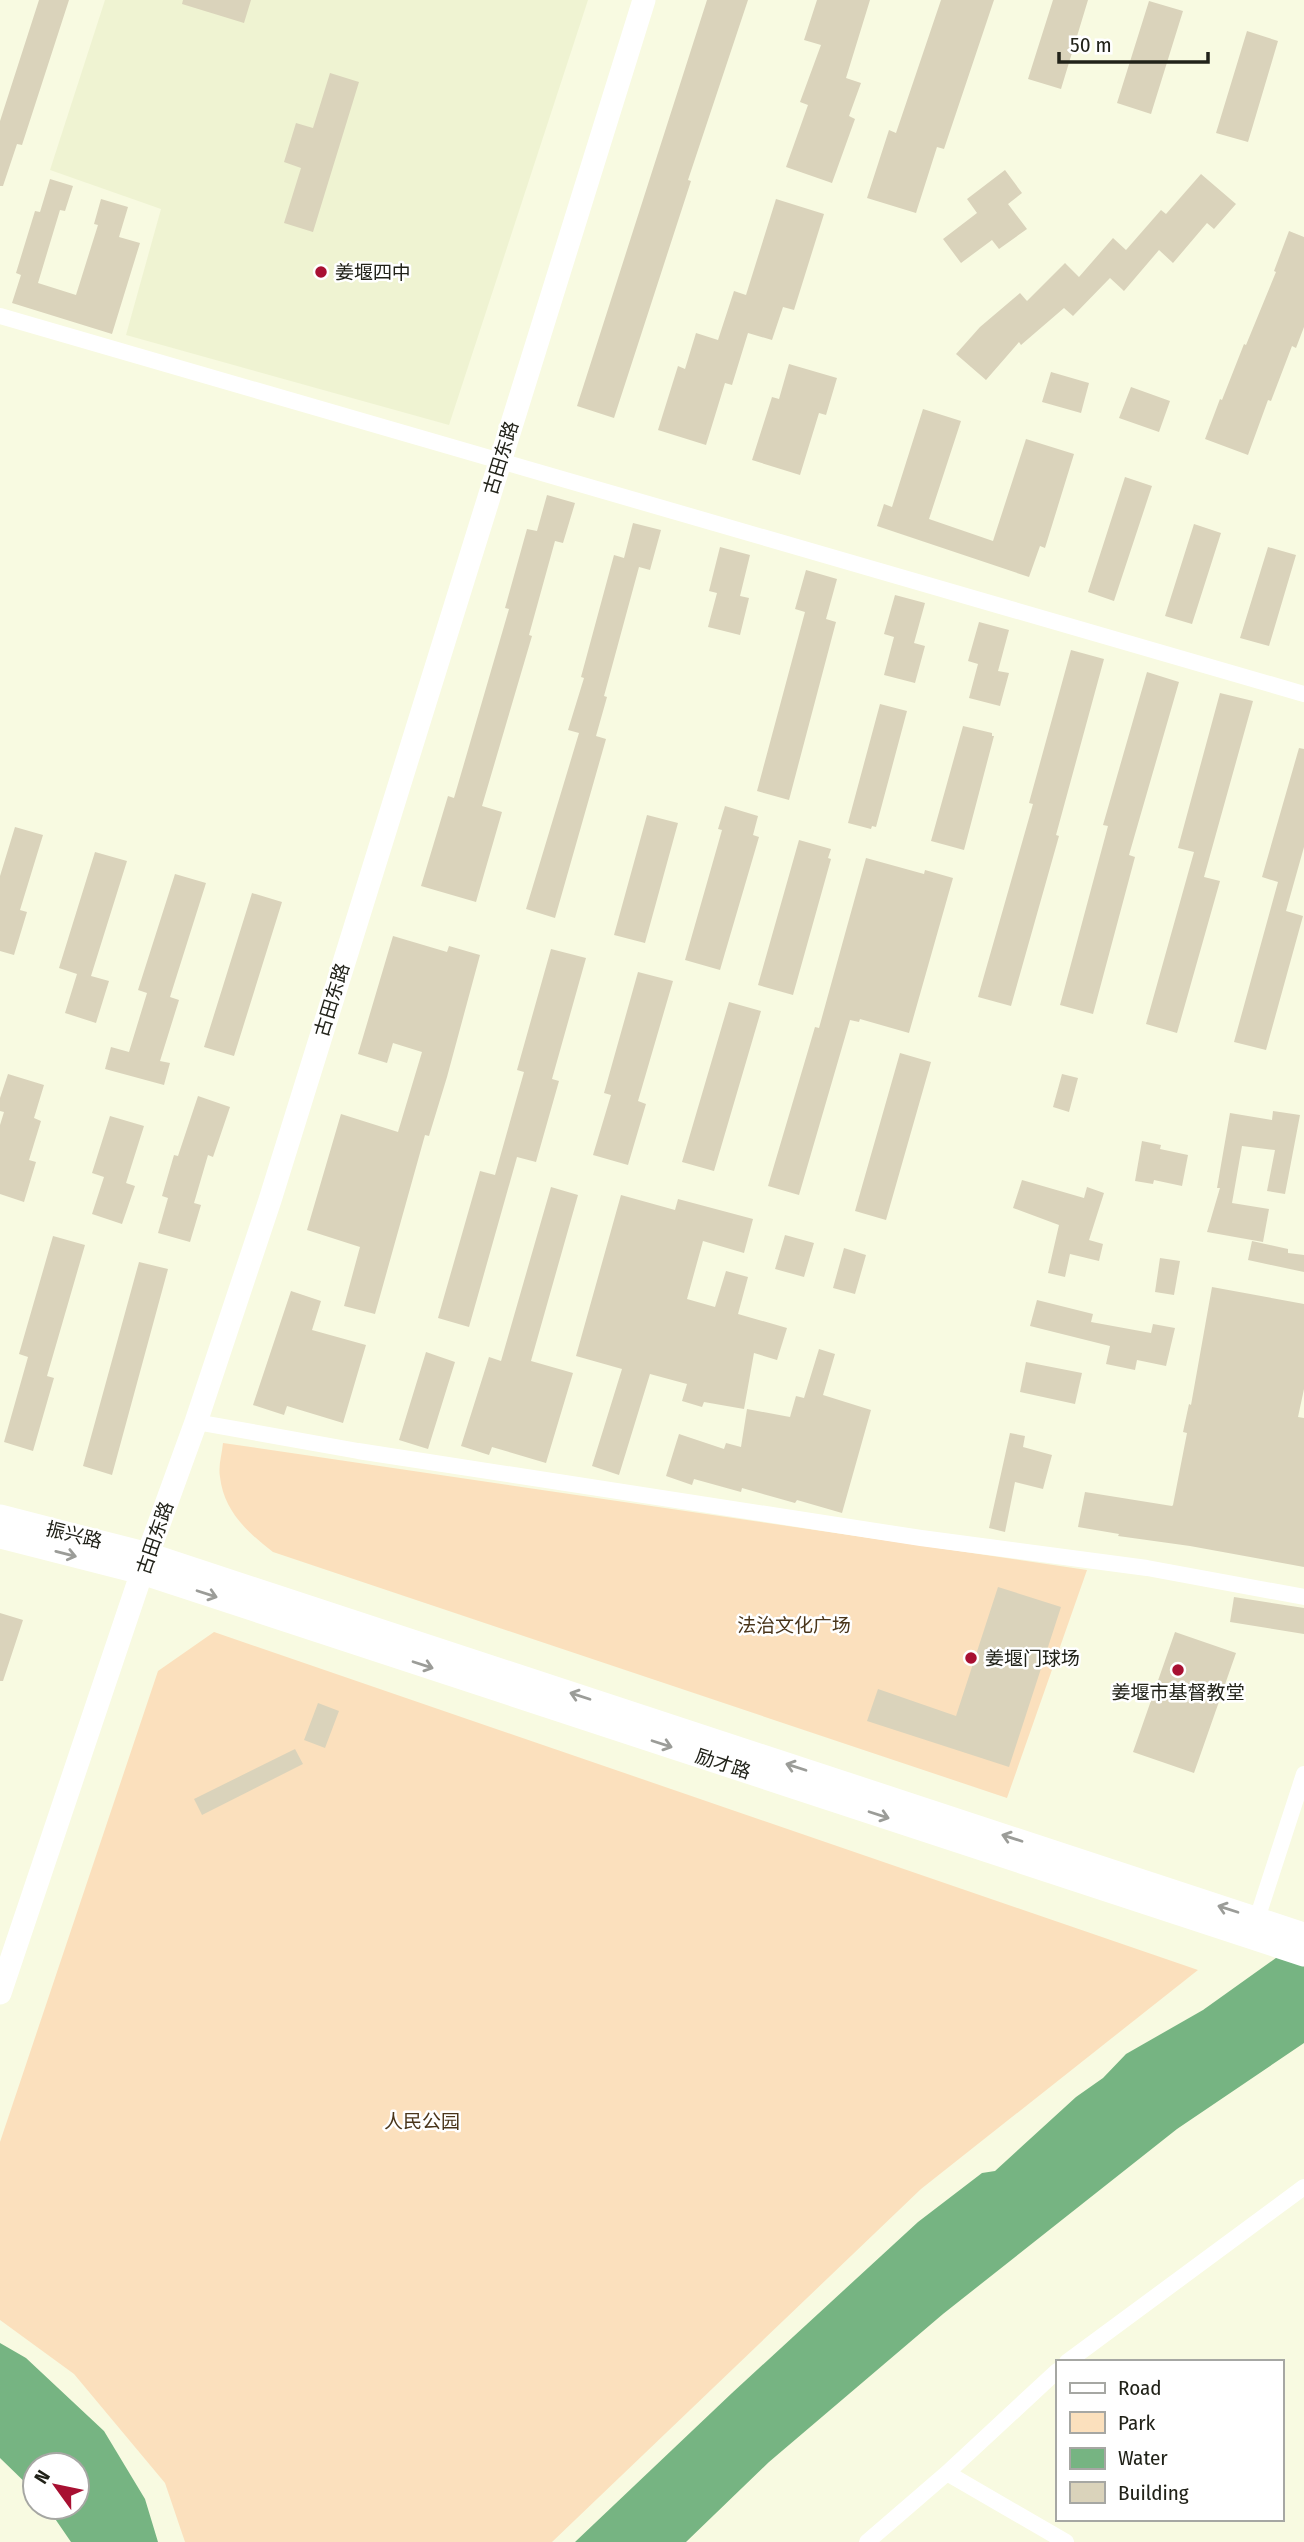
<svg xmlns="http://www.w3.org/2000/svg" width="1304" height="2542" font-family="'Fira Sans Condensed','Noto Sans SC',sans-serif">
  <rect width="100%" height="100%" fill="#f8fae1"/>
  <path fill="#eff3d2" d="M105,0H588L449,425L126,335L161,209L50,170Z"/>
  <path fill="#fbe0bd" d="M223,1443L1087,1570L1007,1798L273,1552C247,1532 224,1511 220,1477C218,1466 222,1454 223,1443Z
    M214,1632L1198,1970L921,2189L552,2542H185L165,2483L74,2374L0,2320V2142L158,1671Z"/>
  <path fill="#76b482" d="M1304,1938V2043L1177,2129L943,2314L769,2462L686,2542H575L732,2393L918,2222L982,2173L995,2171L1076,2097L1103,2078L1126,2054L1203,2010Z
    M0,2343L26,2358L104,2431L145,2499L158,2542H71L47,2507H77V2465H35V2492L0,2458Z"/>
  <path fill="#dad3bb" d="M39,0H69L22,145L17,144L3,186H0V121Z
    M183,0H251L244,23L182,4Z
    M707,0H748L688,180L691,181L614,418L577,406Z
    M817,0H870L846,78L861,83L849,116L855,119L832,183L786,167L808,105L800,102L821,45L804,40Z
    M941,0H994L944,149L937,147L916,213L867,198L889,130L896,133Z
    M1053,0H1088L1061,89L1028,79Z
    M1149,1L1183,11L1151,114L1117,103Z
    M1247,31L1278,41L1248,142L1216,133Z
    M330,73L359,82L313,232L284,223L301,168L284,162L296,123L313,128Z
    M1005,170L1022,193L1008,204L1027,229L999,249L992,240L961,263L943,239L977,213L967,199Z
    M1201,174L1236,204L1214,229L1207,223L1173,263L1159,250L1124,291L1110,278L1073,316L1064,308L1021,345L1019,342L986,380L956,354L980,327L1020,293L1027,301L1065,263L1079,277L1113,238L1126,250L1161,210L1166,214Z
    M50,179L73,186L65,211L60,210L38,283L76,295L98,225L94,224L101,199L128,207L119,237L140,243L112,334L12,303L21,275L16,273L35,211L40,212Z
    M776,199L824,214L794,310L783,307L772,340L748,333L732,385L725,383L706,445L658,430L678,366L685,369L696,333L718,340L734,291L746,295Z
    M1289,231L1304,237V327L1296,348L1292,346L1271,401L1268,400L1248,455L1205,439L1220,399L1222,400L1244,344L1246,345L1276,272L1274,271Z
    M789,364L837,378L826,415L819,413L800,475L752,460L772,397L779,399Z
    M1051,372L1089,383L1081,413L1042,402Z
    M1131,387L1170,401L1159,432L1119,418Z
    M923,409L961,421L929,519L993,541L1026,439L1074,454L1045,548L1040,546L1029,577L877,526L884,504L892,507Z
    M1125,477L1152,486L1114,601L1088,592Z
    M547,495L575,503L563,543L555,541L529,635L532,636L482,806L502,812L476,902L421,886L448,796L454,798L509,609L505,608L527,529L537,531Z
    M633,523L661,530L650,570L639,567L604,696L607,697L596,736L606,739L555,918L526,909L579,733L568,730L584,678L581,677L614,555L624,558Z
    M1194,524L1221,533L1192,624L1165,616Z
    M720,547L750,555L740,596L749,598L740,635L708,627L717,593L709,591Z
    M1268,547L1296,555L1269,646L1240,638Z
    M806,570L837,579L826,619L836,622L789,800L757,791L805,612L795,609Z
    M895,595L925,603L914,643L925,646L915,683L884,675L894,637L884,634Z
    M979,622L1009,630L998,671L1009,673L1000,706L969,698L978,664L968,661Z
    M1071,650L1104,659L1056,835L1059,836L1011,1006L978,997L1033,804L1029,803Z
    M1147,672L1179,682L1129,855L1135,857L1093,1014L1060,1005L1108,826L1103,825Z
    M1220,693L1253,701L1204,877L1220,881L1177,1033L1146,1024L1194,852L1178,848Z
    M880,704L907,711L876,827L872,826L871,829L848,823Z
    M963,726L992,733V736H994L964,850L931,841Z
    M1299,748L1304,749V847L1286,911L1303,916L1266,1050L1234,1042L1278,882L1262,877Z
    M725,806L758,816L753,835L759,837L720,970L685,960L722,830L718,829Z
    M647,815L678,823L645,943L614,935Z
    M15,827L43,835L20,910L27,912L14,955L0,951V876Z
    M799,840L831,849L828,858L831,859L793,995L758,985Z
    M95,852L127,861L91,976L109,981L96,1023L65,1013L77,974L59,968Z
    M866,858L924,874L925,870L953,878L909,1033L860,1019L859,1022L850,1020L799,1195L768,1186L815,1027L819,1028Z
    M175,874L206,883L170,997L179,1000L160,1061L170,1063L164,1085L105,1069L111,1047L129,1052L147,993L138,990Z
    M252,893L282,902L234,1056L204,1047Z
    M393,936L447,952L449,946L480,955L447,1077L429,1136L425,1135L375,1314L344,1306L360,1247L307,1230L341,1114L398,1132L422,1052L393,1043L387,1063L358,1054Z
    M551,949L586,958L552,1079L559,1081L536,1162L517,1157L469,1327L438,1318L480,1171L495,1175L524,1072L517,1070Z
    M638,972L673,981L638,1101L646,1104L628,1165L593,1155L611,1095L604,1093Z
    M729,1002L761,1011L714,1171L682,1162Z
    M900,1053L931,1062L886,1220L855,1211Z
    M8,1074L44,1085L34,1118L41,1121L29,1160L36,1162L24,1202L0,1194V1125L4,1112L0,1111V1098Z
    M1062,1074L1078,1078L1069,1112L1053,1107Z
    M198,1096L230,1107L213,1157L208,1155L194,1203L201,1205L190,1242L158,1233L168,1198L162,1196L174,1155L178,1156Z
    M1273,1111L1300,1115L1285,1194L1267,1191L1275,1150L1242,1146L1232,1203L1269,1209L1263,1242L1207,1232L1220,1188H1217L1230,1113L1272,1120Z
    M110,1116L144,1126L126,1183L135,1186L122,1224L92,1214L104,1177L92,1173Z
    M1142,1141L1161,1145L1160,1149L1188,1155L1182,1186L1154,1180L1153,1184L1135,1181Z
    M1022,1180L1084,1198L1087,1187L1104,1193L1089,1240L1103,1244L1099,1261L1070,1254L1065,1277L1048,1273L1059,1225L1013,1208Z
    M551,1187L578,1195L531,1361L573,1373L546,1463L492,1447L489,1455L461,1446L489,1357L501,1361Z
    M621,1195L675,1210L678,1199L753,1219L744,1253L703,1241L687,1299L715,1307L726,1271L748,1277L738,1314L787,1328L777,1360L754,1353L744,1409L704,1402L702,1407L682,1401L687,1384L650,1374L619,1475L592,1466L622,1369L576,1356Z
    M785,1235L814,1243L804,1277L775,1269Z
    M53,1236L85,1245L47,1376L54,1378L33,1451L4,1442L28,1357L19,1354Z
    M1252,1241L1288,1249V1253L1304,1255V1272L1248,1260Z
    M844,1248L866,1255L855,1294L833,1288Z
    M1160,1258L1180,1261L1174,1295L1155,1292Z
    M139,1262L168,1269L112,1475L83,1466Z
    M1212,1287L1304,1304V1389L1298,1417L1304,1418V1567L1190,1546L1118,1536L1119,1534L1078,1527L1085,1492L1172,1506L1173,1505L1187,1433L1183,1432L1189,1404L1191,1405Z
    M291,1291L321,1301L312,1330L366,1345L343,1423L287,1406L284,1415L253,1405Z
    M1037,1300L1093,1314L1091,1322L1151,1333L1153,1324L1175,1328L1166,1366L1137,1360L1135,1370L1106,1364L1110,1346L1030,1326Z
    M819,1349L835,1354L823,1395L871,1410L842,1513L797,1500L795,1503L742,1488L741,1492L694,1479L692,1485L666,1476L679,1434L724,1449L726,1443L741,1447L747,1409L790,1417L796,1396L804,1398Z
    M426,1352L455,1362L428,1449L399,1440Z
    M1026,1362L1082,1373L1075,1404L1020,1392Z
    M1010,1433L1025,1436L1023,1447L1052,1455L1043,1489L1015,1482L1005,1532L989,1528Z
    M998,1587L1061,1607L1009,1767L867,1721L878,1689L956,1716Z
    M1234,1597L1304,1608V1634L1230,1622Z
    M0,1613L23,1620L3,1681H0Z
    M1175,1632L1236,1653L1194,1773L1133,1752Z
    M318,1703L339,1711L325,1748L304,1740Z
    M295,1749L303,1764L202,1815L194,1799Z"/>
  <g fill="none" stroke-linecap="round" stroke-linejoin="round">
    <path stroke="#fff" stroke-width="16" d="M0,316L1304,694
      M196,1422L358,1451L921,1538L1147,1568L1304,1597
      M1254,1928L1304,1774
      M1067,2362L1304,2187
      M947,2473L1066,2542
      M867,2542L947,2473L1057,2371"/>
    <path stroke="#fff" stroke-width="23" d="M0,1516L148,1554L1304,1934
      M0,1537L142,1573L1304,1955
      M0,1993L148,1554L196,1422L270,1200L644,0"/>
  </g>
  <defs><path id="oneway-shaft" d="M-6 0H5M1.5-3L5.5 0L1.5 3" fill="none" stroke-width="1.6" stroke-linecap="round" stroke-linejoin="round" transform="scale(1.75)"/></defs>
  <g stroke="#9b9c98">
    <use href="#oneway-shaft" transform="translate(66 1554) rotate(14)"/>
    <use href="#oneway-shaft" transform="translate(207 1594) rotate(18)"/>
    <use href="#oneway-shaft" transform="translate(423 1665) rotate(18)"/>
    <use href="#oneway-shaft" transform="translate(580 1696) rotate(-162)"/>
    <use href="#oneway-shaft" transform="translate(662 1744) rotate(18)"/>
    <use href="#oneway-shaft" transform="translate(796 1767) rotate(-162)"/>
    <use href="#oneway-shaft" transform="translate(879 1815) rotate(18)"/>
    <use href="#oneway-shaft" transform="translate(1012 1838) rotate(-162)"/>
    <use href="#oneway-shaft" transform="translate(1228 1909) rotate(-162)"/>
  </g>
  <g fill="#a81032" stroke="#fff" stroke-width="2.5">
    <circle cx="321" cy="272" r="7"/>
    <circle cx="971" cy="1658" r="7"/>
    <circle cx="1178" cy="1670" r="7"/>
  </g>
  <g text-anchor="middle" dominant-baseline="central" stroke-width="5" stroke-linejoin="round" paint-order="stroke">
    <g font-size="19" fill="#212219" stroke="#fff" text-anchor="start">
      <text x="335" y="272">姜堰四中</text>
      <text x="985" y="1658">姜堰门球场</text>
      <text x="1178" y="1692" text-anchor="middle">姜堰市基督教堂</text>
    </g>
    <g font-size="19" fill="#212219" stroke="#fff">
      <text transform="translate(501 458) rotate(-73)">古田东路</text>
      <text transform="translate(332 1000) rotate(-73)">古田东路</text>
      <text transform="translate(74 1535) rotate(14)">振兴路</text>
      <text transform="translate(155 1538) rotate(-71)">古田东路</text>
      <text transform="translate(723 1764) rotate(18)">励才路</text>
    </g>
    <g font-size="19" fill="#49351a" stroke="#fff">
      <text x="794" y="1625">法治文化广场</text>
      <text x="422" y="2121">人民公园</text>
    </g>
  </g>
  <rect x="1056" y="2360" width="228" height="161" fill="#ffffff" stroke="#a6a7a3" stroke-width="2"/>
  <rect x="1070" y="2383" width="35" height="10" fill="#ffffff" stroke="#a6a7a3" stroke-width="2"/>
  <text x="1118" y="2395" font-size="21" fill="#212219">Road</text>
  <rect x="1070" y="2412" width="35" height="21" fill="#fbe0bd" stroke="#a6a7a3" stroke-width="2"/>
  <text x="1118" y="2430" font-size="21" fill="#212219">Park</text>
  <rect x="1070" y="2448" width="35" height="21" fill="#76b482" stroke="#a6a7a3" stroke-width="2"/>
  <text x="1118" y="2465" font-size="21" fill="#212219">Water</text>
  <rect x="1070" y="2482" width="35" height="21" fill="#dad3bb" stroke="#a6a7a3" stroke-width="2"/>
  <text x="1118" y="2500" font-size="21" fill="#212219">Building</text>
  <g transform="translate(56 2486) rotate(303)"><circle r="33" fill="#ffffff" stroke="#a6a7a3" stroke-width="2"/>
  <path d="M0-5L12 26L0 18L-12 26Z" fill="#a81032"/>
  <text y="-10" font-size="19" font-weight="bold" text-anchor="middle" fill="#212219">N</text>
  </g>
  <path d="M1059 52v10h149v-10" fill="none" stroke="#212219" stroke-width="3.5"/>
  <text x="1070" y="52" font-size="21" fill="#212219" stroke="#ffffff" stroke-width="5" paint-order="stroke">50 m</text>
</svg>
